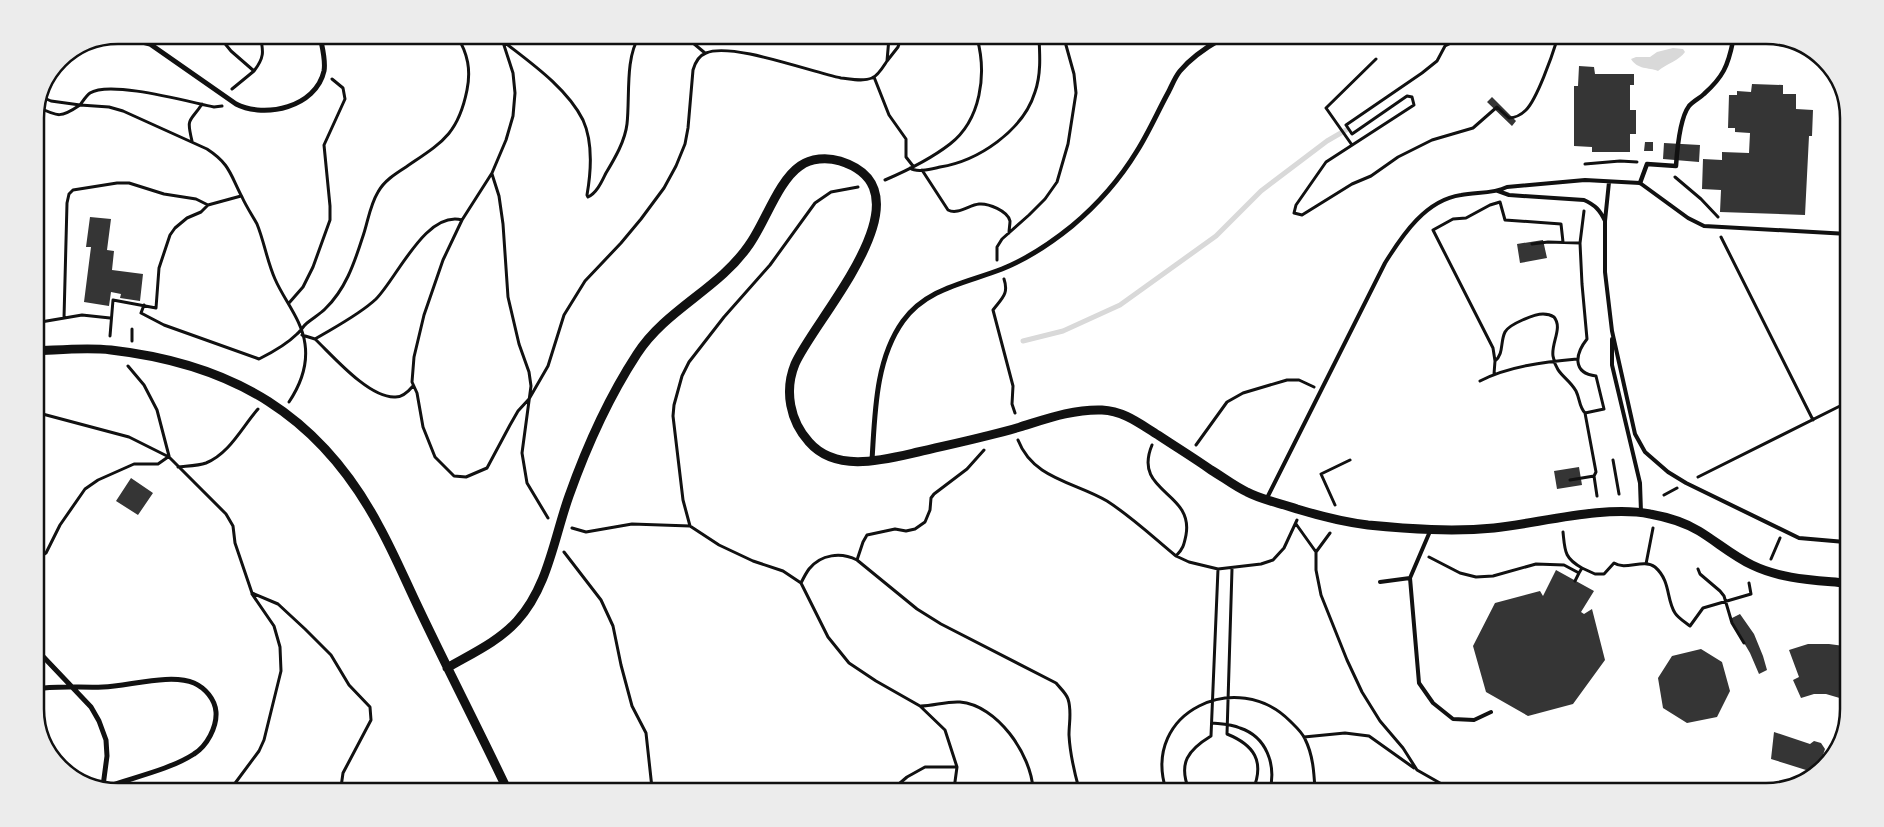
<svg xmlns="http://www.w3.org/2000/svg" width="1884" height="827" font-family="Inter,sans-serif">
  <rect width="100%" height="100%" fill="#fff"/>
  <path fill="#d9d9d9" d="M1673,48L1683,49L1685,52C1680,60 1666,64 1658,71C1648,67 1638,70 1631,59L1636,57H1650L1657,52Z"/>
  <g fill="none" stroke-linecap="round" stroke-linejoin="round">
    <path stroke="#d9d9d9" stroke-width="5" d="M1023,341L1063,331L1120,305L1216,236L1261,191L1327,141L1346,130"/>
  </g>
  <path fill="#353535" d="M1579,66L1594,67L1595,74H1634V85H1630V110H1636V134H1630V152H1592V147L1574,146V86H1578Z
    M1752,84L1783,85V94H1796V109L1813,110L1812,136H1809L1805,215L1720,212L1721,190L1702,189L1703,159L1722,160V152L1749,153L1750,133L1735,132V128H1728L1729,95H1737V91L1751,92Z
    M1492,97L1516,121L1512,126L1487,102Z
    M1645,142H1653V151H1644Z
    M1664,143L1700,145L1699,162L1663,159Z
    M90,217L111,219L107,250L114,251L112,270L143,274L140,301L120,298L121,294L111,292L109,306L84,302L91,247H86Z
    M1543,240L1547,258L1520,263L1517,244Z
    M1579,467L1582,485L1557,489L1554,471Z
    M131,478L153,493L138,515L116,501Z
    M1556,570L1594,591L1581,612L1584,614L1592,609L1605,660L1573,704L1528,716L1486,692L1473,646L1495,603L1540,591L1543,596Z
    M1740,614L1754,634L1763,656L1767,670L1759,674L1750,653L1730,619Z
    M1808,644H1829L1844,646L1843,699L1826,694H1814L1801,698L1793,680L1799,677L1789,650Z
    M1701,649L1722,662L1730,691L1717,717L1687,723L1663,708L1658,678L1672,656Z
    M1774,732L1810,744L1814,741L1821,743L1825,749L1823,755L1830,757L1810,779L1806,770L1771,759Z"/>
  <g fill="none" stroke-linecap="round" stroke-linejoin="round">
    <path stroke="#111" stroke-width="3" d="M218,35L231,51L254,71L232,89
      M501,36L513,73L515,93L513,116L506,140L492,173L462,220L443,260L424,315L414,357L412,382L417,393L423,427L435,457L454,476L466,477L487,468L510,425L518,411L529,399L548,366L564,315L585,281L621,243L641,219L664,188L676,166L685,144L688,128L693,70C695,63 698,56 706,53C732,42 811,72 841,78C851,79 863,82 872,78C878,76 883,67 887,61
      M682,37L693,43L705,53
      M889,38L887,61L898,47L901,38
      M1457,40L1445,46L1437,61L1422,73L1346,125L1352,134L1407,96L1412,97L1414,105L1326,162L1296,205L1294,213L1302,215L1352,184L1371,176L1398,157L1432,140L1473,128L1497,107L1509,118C1515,118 1522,114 1526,110C1537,99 1552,56 1557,40
      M504,41L526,39L532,37
      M504,42C531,63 567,88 583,120C593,142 591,172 587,195L588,197C597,193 602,181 606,173C615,158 625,141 627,124C630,98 625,58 639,37
      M254,71C264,58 264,52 260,36
      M874,77L889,115L906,139V157L913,166
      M222,106L214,107C189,102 110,80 90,93C86,96 83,101 80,105L109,107L123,111L207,149C230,164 230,174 242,197C246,206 252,215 257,224C264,241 267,261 275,279C284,300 302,320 305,344C308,365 301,384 289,402
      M38,107C58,117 61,118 80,105L51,101L42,97
      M192,141C186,116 190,123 202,104
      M1352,145L1326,108L1376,59
      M1585,164L1620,161L1637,162
      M910,168C917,173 931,169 940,167C978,161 1023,131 1035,92C1041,75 1040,56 1039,38
      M922,170L948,210C958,215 969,205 979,204C988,203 1008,211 1010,221C1010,225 1009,229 1009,233
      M492,174L499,196L503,224L508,297L519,344L529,372L531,386L522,453L527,483L548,518
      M1675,177L1701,199L1718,217
      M885,180C906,171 932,158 950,144C981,120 987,74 977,38
      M1584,211L1580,243L1582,284L1587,339C1575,354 1572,373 1596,376L1604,409L1585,413
      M1721,237L1813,420
      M1532,244L1548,242L1580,243
      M997,260V247L1002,239L1029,215L1045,199L1057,182L1068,144L1076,93L1074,74L1064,38
      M1004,279C1009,294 1002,298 993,310L1013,386L1012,404L1015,413
      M289,303L303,287L313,267L330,220V206L324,145L345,99L343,88L332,79
      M144,305L141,313L164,325L259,359C273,352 286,345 297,334C301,331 303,326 307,323C313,318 320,314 325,309C345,290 354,264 362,239C368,223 369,207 378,192C384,181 395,174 406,167C441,143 458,135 467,90C471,70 468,54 457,36
      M64,318L67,203L69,194L73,190L117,183H129L164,194L196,199L208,205
      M35,323L82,315L110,318
      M302,335L315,339C333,356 368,397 394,397C402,398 408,392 413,386
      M110,336L113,300L156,308L159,268L170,235L175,228L187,218L201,212L208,205L241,196
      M315,339C335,327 359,315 376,299C397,278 426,210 462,220
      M132,341V329
      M1495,361L1493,348L1433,230L1453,219L1466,218L1490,205L1500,202L1505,220L1561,224L1563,242
      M128,366L144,385L157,410L169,456
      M1494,374L1495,361C1504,354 1500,342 1505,332C1509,324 1535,314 1543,314C1548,314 1551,315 1554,317C1563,328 1551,343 1553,356C1556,375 1568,377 1576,391C1580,399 1579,407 1585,413L1596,472L1594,476L1597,496
      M1480,381C1509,366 1545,362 1577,359
      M35,412L129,437L169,457L226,514L233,526L235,543L252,593L278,604L305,629L331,655L349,685L370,707L371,720L343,773L341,787
      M1018,440C1033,479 1075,482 1107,501C1132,517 1154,538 1176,556L1189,562L1218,569L1261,564L1273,560L1284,548L1297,520
      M1152,445C1132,493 1194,491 1186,535C1184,545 1183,549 1176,556
      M1196,445L1227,402L1243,393L1287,380H1299L1314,387
      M1613,460L1619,494
      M178,467C186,466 198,466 206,463C230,453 242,427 258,409
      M1698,477L1846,403
      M1570,480L1594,476
      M1664,495L1677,488
      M1335,505L1321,474L1350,460
      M1296,524L1316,552
      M572,528L586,532L632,524L690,526
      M1563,532C1565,551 1564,558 1582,568L1579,573
      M1330,533L1316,552V570L1321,595L1347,660L1362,692L1380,721L1403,748L1417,770L1454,791
      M564,552L601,600L613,626L621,665L632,706L646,733L652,788
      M1429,557L1460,573L1476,577L1493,576L1536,564L1564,565L1579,573L1575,581
      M1771,559L1780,538
      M35,560L46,553L60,525L85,489L98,480L134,464H158L168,457
      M857,560L917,609L941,624L1056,683C1060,688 1066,693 1068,699C1072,711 1069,722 1069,735C1070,754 1074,771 1079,789
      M1646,564L1653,528
      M1582,568L1595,574H1604L1614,563C1626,571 1643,558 1655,567C1671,581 1666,599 1675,613C1678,618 1685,622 1690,626L1703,608L1751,594L1749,583
      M1232,569L1227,734C1254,745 1265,761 1253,790
      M1698,569L1700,574L1720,591L1724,596L1732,623L1744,643
      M801,583L783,571L753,561L719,545L690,526L683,500L673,416L674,405L682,376L689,362L724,317L770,265L815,203L831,192L858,187
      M921,706C933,706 947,701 960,702C997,705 1031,754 1033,789
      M1212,723C1221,724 1231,724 1240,728C1267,737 1276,765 1270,790
      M1304,737L1345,733L1369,736L1414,768
      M233,786L259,751L264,740L281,671L280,647L274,626L252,594
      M893,789L907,777L925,767H957
      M954,789L957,767L945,730L920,706L876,681L849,663L828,637L801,583C803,579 806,573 809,569C821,554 841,552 857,560L863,542L867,535L895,529L906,531L915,529L925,522L930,510L931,498L934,494L967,469L984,450
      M1166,790C1141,711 1238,668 1290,721C1295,726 1302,732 1305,739C1313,755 1314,772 1315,790
      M1189,790C1178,763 1188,750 1211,736L1218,569"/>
    <path stroke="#111" stroke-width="4" d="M1609,182L1605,221V272L1612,331L1635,434L1645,452L1668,472L1686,483L1799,538L1845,542
      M1498,191L1509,195L1584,200C1595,205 1600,210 1605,221
      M1612,339V365L1640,483L1641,512
      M1266,500L1385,263C1403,234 1426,200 1461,195C1477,192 1493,194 1507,187L1585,180L1640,183L1688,218L1704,226L1848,234
      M1431,529L1410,578L1419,683L1433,703L1453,719L1474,720L1491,712
      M1380,582L1410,578"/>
    <path stroke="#111" stroke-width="4.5" d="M1640,183L1647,164L1676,166C1677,151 1680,118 1689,106C1693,101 1700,98 1704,94C1723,77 1728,66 1733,41"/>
    <path stroke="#111" stroke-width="5" d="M108,39H131L150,44L236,104C265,119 316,107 324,71C326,60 322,47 320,36
      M872,460C875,414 875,360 903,321C927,288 966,283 1002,269C1027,259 1051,243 1072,226C1097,205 1120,179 1137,151C1149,132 1158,111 1169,91C1172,85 1175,77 1180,71C1190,59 1207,47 1221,39
      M35,648L91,707L99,721L106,740L107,756L103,786
      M35,689C58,685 81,688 103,687C129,686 171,673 194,683C205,688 215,699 216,712C217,727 207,746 194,754C171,769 135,777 109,786"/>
    <path stroke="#111" stroke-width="9" d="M35,351C60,350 86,347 111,350C233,364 320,415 379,526C394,553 406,582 420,611C448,670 478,728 506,787
      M447,668C471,654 498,642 517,621C548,587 554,538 569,496C586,448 609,397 637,354C666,309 719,289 749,245C765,223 778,181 800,166C811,158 827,157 840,161C936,191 814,319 795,364C784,391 790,421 809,442C836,473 883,460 918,452C952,444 986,437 1020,427C1046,419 1073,409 1102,410C1124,411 1140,424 1158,435C1176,447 1194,458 1211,470C1223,477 1234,486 1247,492C1262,500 1280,503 1297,509C1320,516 1343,522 1368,525C1410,529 1452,532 1494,528C1540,523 1605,505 1650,514C1667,517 1684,522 1699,531C1717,542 1733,556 1752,565C1781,579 1813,580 1844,583"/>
  </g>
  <path d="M0 0H1884V827H0ZM118 44H1766A74 74 0 0 1 1840 118V709A74 74 0 0 1 1766 783H118A74 74 0 0 1 44 709V118A74 74 0 0 1 118 44Z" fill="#ececec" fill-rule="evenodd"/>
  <path fill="none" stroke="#111" stroke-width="2.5" d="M118 44H1766A74 74 0 0 1 1840 118V709A74 74 0 0 1 1766 783H118A74 74 0 0 1 44 709V118A74 74 0 0 1 118 44Z"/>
</svg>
